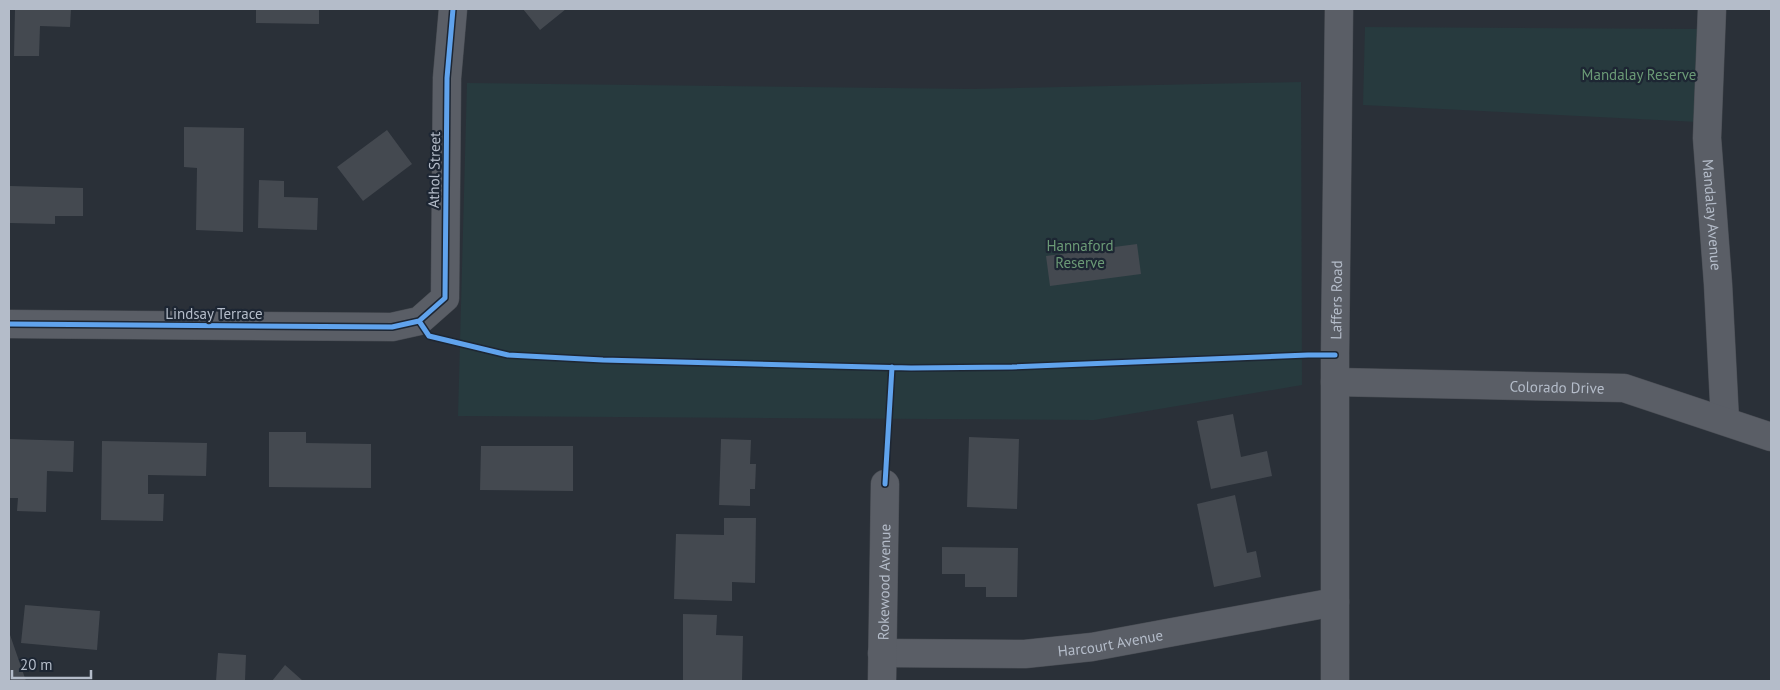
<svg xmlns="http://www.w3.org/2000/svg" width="1780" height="690" font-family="'PT Sans',sans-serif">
  <rect width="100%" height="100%" fill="#2a3038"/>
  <path fill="#273a3e" d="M1365,27L1702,29L1698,122L1363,105Z
    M1301,82L1302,385L1094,420L458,416L467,83L972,89Z"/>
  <path fill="#444950" d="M15,9H71L70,27L40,26L39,56H14Z
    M256,9H319V24L256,23Z
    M523,9H566L540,30Z
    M184,127L244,128L243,232L196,230L197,168L184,167Z
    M387,130L412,164L363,201L337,167Z
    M259,180L284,181V197L318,198L317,230L258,228Z
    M10,186L83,188V216H55V224L10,223Z
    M1137,244L1141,274L1050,286L1046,256Z
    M1233,414L1241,457L1267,451L1272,476L1211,489L1197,421Z
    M269,432H306V443L371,444V488L269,487Z
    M969,437L1019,439L1017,509L967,507Z
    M9,439L74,441L73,472L47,471L46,512L17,511L18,498H9Z
    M721,439L751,440L750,464H756L755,489H750V506L719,505Z
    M102,441L207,443L206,476L148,475V494H164L163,521L101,520Z
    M481,446H573V491L480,490Z
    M1235,495L1247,553L1256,551L1261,577L1214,587L1197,504Z
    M724,518H756L755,583L732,582V601L674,599L676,534L724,535Z
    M942,547L1018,548L1017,597H986V587H965V574H942Z
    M25,605L100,611L97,650L21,643Z
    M683,614L717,615L716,635L743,636L742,681H683Z
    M9,632L26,681H9Z
    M218,653L246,655L245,681H216Z
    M285,665L303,681H272Z"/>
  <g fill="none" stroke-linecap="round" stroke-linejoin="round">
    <defs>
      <g id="minor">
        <path id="s1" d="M1712,9L1707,138L1718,284L1725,421"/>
        <path d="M9,324L392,327L419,321L445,298L447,78L453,9"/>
        <path id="s2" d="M1335,382L1624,388L1771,437"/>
        <path id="s3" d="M882,653L1025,654L1092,647L1335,602"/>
        <path id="s4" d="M882,681L885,484"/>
        <path id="s5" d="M1335,681V355L1339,9"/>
      </g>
    </defs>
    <use href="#minor" stroke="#484c53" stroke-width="29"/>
    <use href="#minor" stroke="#5a5e66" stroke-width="28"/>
    <defs>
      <path id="cycleway" d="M419,321L429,336L508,355L603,360L911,368L1012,367L1308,355H1335
        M9,324L392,327L419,321L445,298L447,78L453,9
        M885,484L892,367"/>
    </defs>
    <use href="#cycleway" stroke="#1d2633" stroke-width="8"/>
    <use href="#cycleway" stroke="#60a3ed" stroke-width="5"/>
  </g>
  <g text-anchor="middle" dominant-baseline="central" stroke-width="4.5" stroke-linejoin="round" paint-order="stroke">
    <g font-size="15" fill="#6b9a76" stroke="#1d2633">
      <text x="1639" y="74">Mandalay Reserve</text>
      <text x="1080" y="245">Hannaford<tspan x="1080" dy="17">Reserve</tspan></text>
    </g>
    <g font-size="15" fill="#b4bcc9" stroke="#1d2633">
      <text transform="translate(434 170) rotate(-89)">Athol Street</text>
      <text stroke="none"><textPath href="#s1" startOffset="206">Mandalay Avenue</textPath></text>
      <text stroke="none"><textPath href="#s5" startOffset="381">Laffers Road</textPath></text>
      <text x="214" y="313">Lindsay Terrace</text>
      <text stroke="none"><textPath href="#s2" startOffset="222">Colorado Drive</textPath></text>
      <text stroke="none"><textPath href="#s4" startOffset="99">Rokewood Avenue</textPath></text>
      <text stroke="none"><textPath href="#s3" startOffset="229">Harcourt Avenue</textPath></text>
    </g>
  </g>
  <rect width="1780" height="690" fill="none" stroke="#b4bcc9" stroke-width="20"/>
  <path d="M12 670v8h79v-8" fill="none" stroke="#b4bcc9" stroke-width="2.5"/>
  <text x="20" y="670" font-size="15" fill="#b4bcc9" stroke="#1d2633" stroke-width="4" paint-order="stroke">20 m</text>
</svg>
